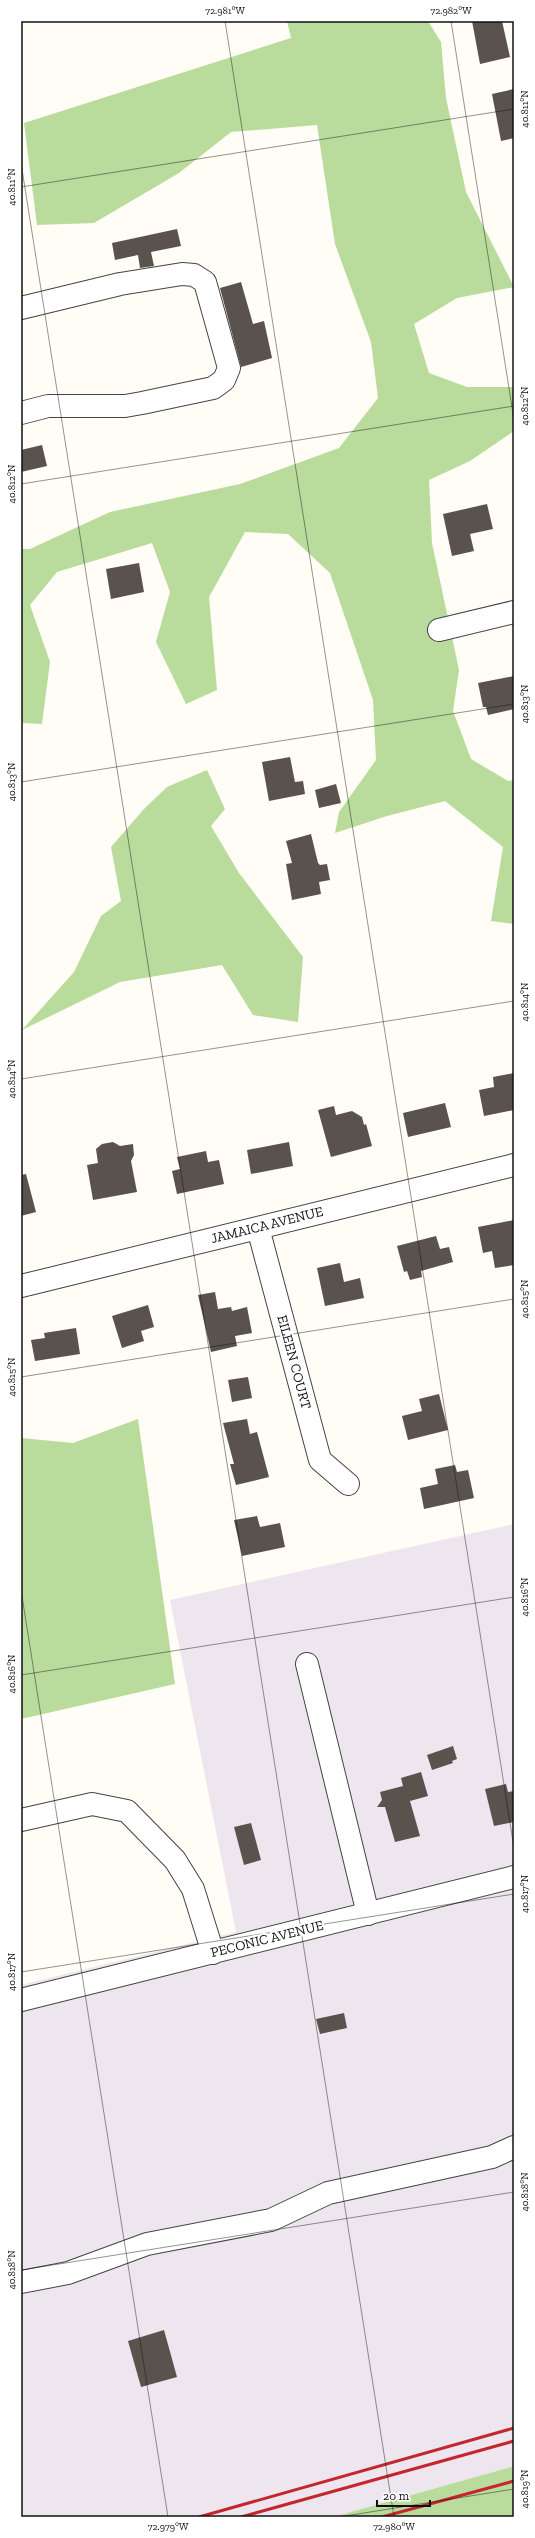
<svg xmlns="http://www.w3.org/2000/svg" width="535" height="2538" font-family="'Zilla Slab',serif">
  <rect width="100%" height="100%" fill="#fffdf5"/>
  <path fill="#eee6ef" d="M514,1524V2466L333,2517H21V1985L236,1932L170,1600Z"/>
  <path fill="#b9dc9c" d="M287,21H428L441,42L446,98L466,192L514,287L457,298L414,324L429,373L467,387H514V431L470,461L429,480L432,543L459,670L453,711L471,759L508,781L514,780V924L491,921L503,847L445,801L387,816L335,833L339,812L376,760L373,700L330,573L288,534L245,532L209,597L217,690L186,704L156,642L170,592L152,543L57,572L30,605L50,662L42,724L21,723V549H30L110,512L240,484L339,448L378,398L371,342L335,244L317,125L231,132L179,173L94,223L37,225L24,123L291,38Z
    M207,770L225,809L211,826L239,873L303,957L298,1022L253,1015L222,965L120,982L22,1030L74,972L101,916L121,901L111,847L144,809L167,787Z
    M138,1419L175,1684L21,1719V1438L73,1443Z
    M514,2466V2517H333Z"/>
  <path fill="#5a524d" d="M472,21H502L510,57L480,64Z
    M514,89V138L501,141L492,94Z
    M177,229L181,246L151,252L154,266L140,268L138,255L115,260L112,243Z
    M241,282L253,324L264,321L272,358L241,367L220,288Z
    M42,445L47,466L21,472V450Z
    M487,504L493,529L470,534L474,551L452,556L443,514Z
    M139,563L144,592L111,599L106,569Z
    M514,676V709L488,715L486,707H483L478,683Z
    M290,757L295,782L303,781L305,794L269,801L262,762Z
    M336,784L341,803L319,808L315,790Z
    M311,834L318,863L320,865L327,864L330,880L319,882L321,894L292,900L286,864L292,863L286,841Z
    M514,1073V1110L484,1116L479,1090L494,1087L493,1077Z
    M445,1103L451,1127L408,1137L403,1113Z
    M334,1106L336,1115L352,1111L362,1117L364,1125L366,1124L372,1146L331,1157L318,1110Z
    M113,1142L120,1146L133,1144L134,1155L131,1161L137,1192L93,1200L87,1165L98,1163L96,1149L102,1144Z
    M289,1142L293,1166L251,1174L247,1150Z
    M206,1151L208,1162L219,1160L224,1184L177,1194L172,1171L180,1169L177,1157Z
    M26,1174L36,1212L21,1216V1175Z
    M514,1220V1265L495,1268L492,1251L483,1253L478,1227Z
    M436,1236L440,1249L449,1247L453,1262L421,1271L422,1277L410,1280L407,1271L404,1272L397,1246Z
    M340,1263L344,1282L360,1278L364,1298L325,1306L317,1268Z
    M215,1292L218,1309L231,1307L232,1311L247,1307L252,1333L235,1336L237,1346L211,1352L198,1295Z
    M148,1305L154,1327L141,1331L144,1341L122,1348L112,1316Z
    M76,1328L80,1354L35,1361L31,1340L45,1338L44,1333Z
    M248,1377L252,1398L232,1402L228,1380Z
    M439,1394L448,1430L408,1440L402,1416L422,1411L419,1399Z
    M247,1419L250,1434L257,1432L269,1477L236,1485L230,1464H234L223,1423Z
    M455,1465L457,1472L468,1470L474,1498L424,1509L420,1488L438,1484L435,1469Z
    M257,1516L260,1527L280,1523L285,1547L242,1556L234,1520Z
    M453,1746L457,1759L452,1761L453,1763L432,1770L427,1755Z
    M421,1772L428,1796L410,1801L420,1836L395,1842L385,1807H377L382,1800L380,1792L403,1786L401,1778Z
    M506,1784L508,1792L514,1791V1822L494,1826L485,1789Z
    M251,1823L261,1860L244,1865L234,1827Z
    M344,2013L347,2028L320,2034L316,2019Z
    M164,2330L177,2377L141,2387L128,2341Z"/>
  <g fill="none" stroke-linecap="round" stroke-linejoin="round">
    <defs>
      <path id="minor" d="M21,308L120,284L182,274L194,275L205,282L229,368L224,380L213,388L142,403L125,406H48L21,413
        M439,630L514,612
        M258,1228L320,1460L348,1484
        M21,1286L514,1165
        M307,1664L368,1914
        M21,1820L92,1804L127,1811L175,1860L193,1889L213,1953
        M21,2000L514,1877
        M21,2282L68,2273L147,2244L271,2220L328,2193L492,2157L514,2147"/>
    </defs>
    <use href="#minor" stroke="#444" stroke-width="24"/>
    <use href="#minor" stroke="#fff" stroke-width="22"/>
    <path stroke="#c4262e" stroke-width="3" d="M199,2517L514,2428
      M241,2517L514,2441
      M382,2517L514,2481"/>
  </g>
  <path fill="none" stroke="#111" stroke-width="1" stroke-opacity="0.45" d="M225,21L514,1848M451,21L514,420M21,163L394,2517M21,187L514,109M21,484L514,406M21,782L514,704M21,1079L514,1001M21,1377L514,1299M21,1590L168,2517M21,1675L514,1597M21,1972L514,1894M21,2270L514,2192M339,2517L514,2489"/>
  <g text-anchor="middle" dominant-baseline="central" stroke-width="4" stroke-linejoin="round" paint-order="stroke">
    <g font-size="14" fill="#111" stroke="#fff">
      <text transform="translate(267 1225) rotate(-14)">JAMAICA AVENUE</text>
      <text transform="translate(294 1362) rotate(75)">EILEEN COURT</text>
      <text transform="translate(267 1939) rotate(-14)">PECONIC AVENUE</text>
    </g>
  </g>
  <rect width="535" height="2538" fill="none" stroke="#ffffff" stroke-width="44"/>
  <path d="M377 2500v6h53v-6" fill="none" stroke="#111111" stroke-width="2"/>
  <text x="383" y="2500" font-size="12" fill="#111111" stroke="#ffffff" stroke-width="3" paint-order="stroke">20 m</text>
  <rect x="22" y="22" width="491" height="2494" fill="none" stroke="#111" stroke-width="1.5"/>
  <g font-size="10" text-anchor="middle" fill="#111">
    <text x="225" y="14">72.981°W</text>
    <text x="451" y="14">72.982°W</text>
    <text transform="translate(524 109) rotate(-90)" y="4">40.811°N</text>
    <text transform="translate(11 187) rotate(-90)" y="4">40.811°N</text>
    <text transform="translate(524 406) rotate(-90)" y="4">40.812°N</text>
    <text transform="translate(11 484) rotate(-90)" y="4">40.812°N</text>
    <text transform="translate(524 704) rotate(-90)" y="4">40.813°N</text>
    <text transform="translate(11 782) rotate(-90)" y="4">40.813°N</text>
    <text transform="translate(524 1002) rotate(-90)" y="4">40.814°N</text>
    <text transform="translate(11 1079) rotate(-90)" y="4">40.814°N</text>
    <text transform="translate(524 1299) rotate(-90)" y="4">40.815°N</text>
    <text transform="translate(11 1377) rotate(-90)" y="4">40.815°N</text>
    <text transform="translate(524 1597) rotate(-90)" y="4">40.816°N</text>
    <text transform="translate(11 1674) rotate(-90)" y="4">40.816°N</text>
    <text transform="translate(524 1894) rotate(-90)" y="4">40.817°N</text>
    <text transform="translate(11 1972) rotate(-90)" y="4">40.817°N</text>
    <text transform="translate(524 2192) rotate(-90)" y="4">40.818°N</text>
    <text transform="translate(11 2270) rotate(-90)" y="4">40.818°N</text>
    <text transform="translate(524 2489) rotate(-90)" y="4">40.819°N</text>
    <text x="168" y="2530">72.979°W</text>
    <text x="394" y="2530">72.980°W</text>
  </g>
</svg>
